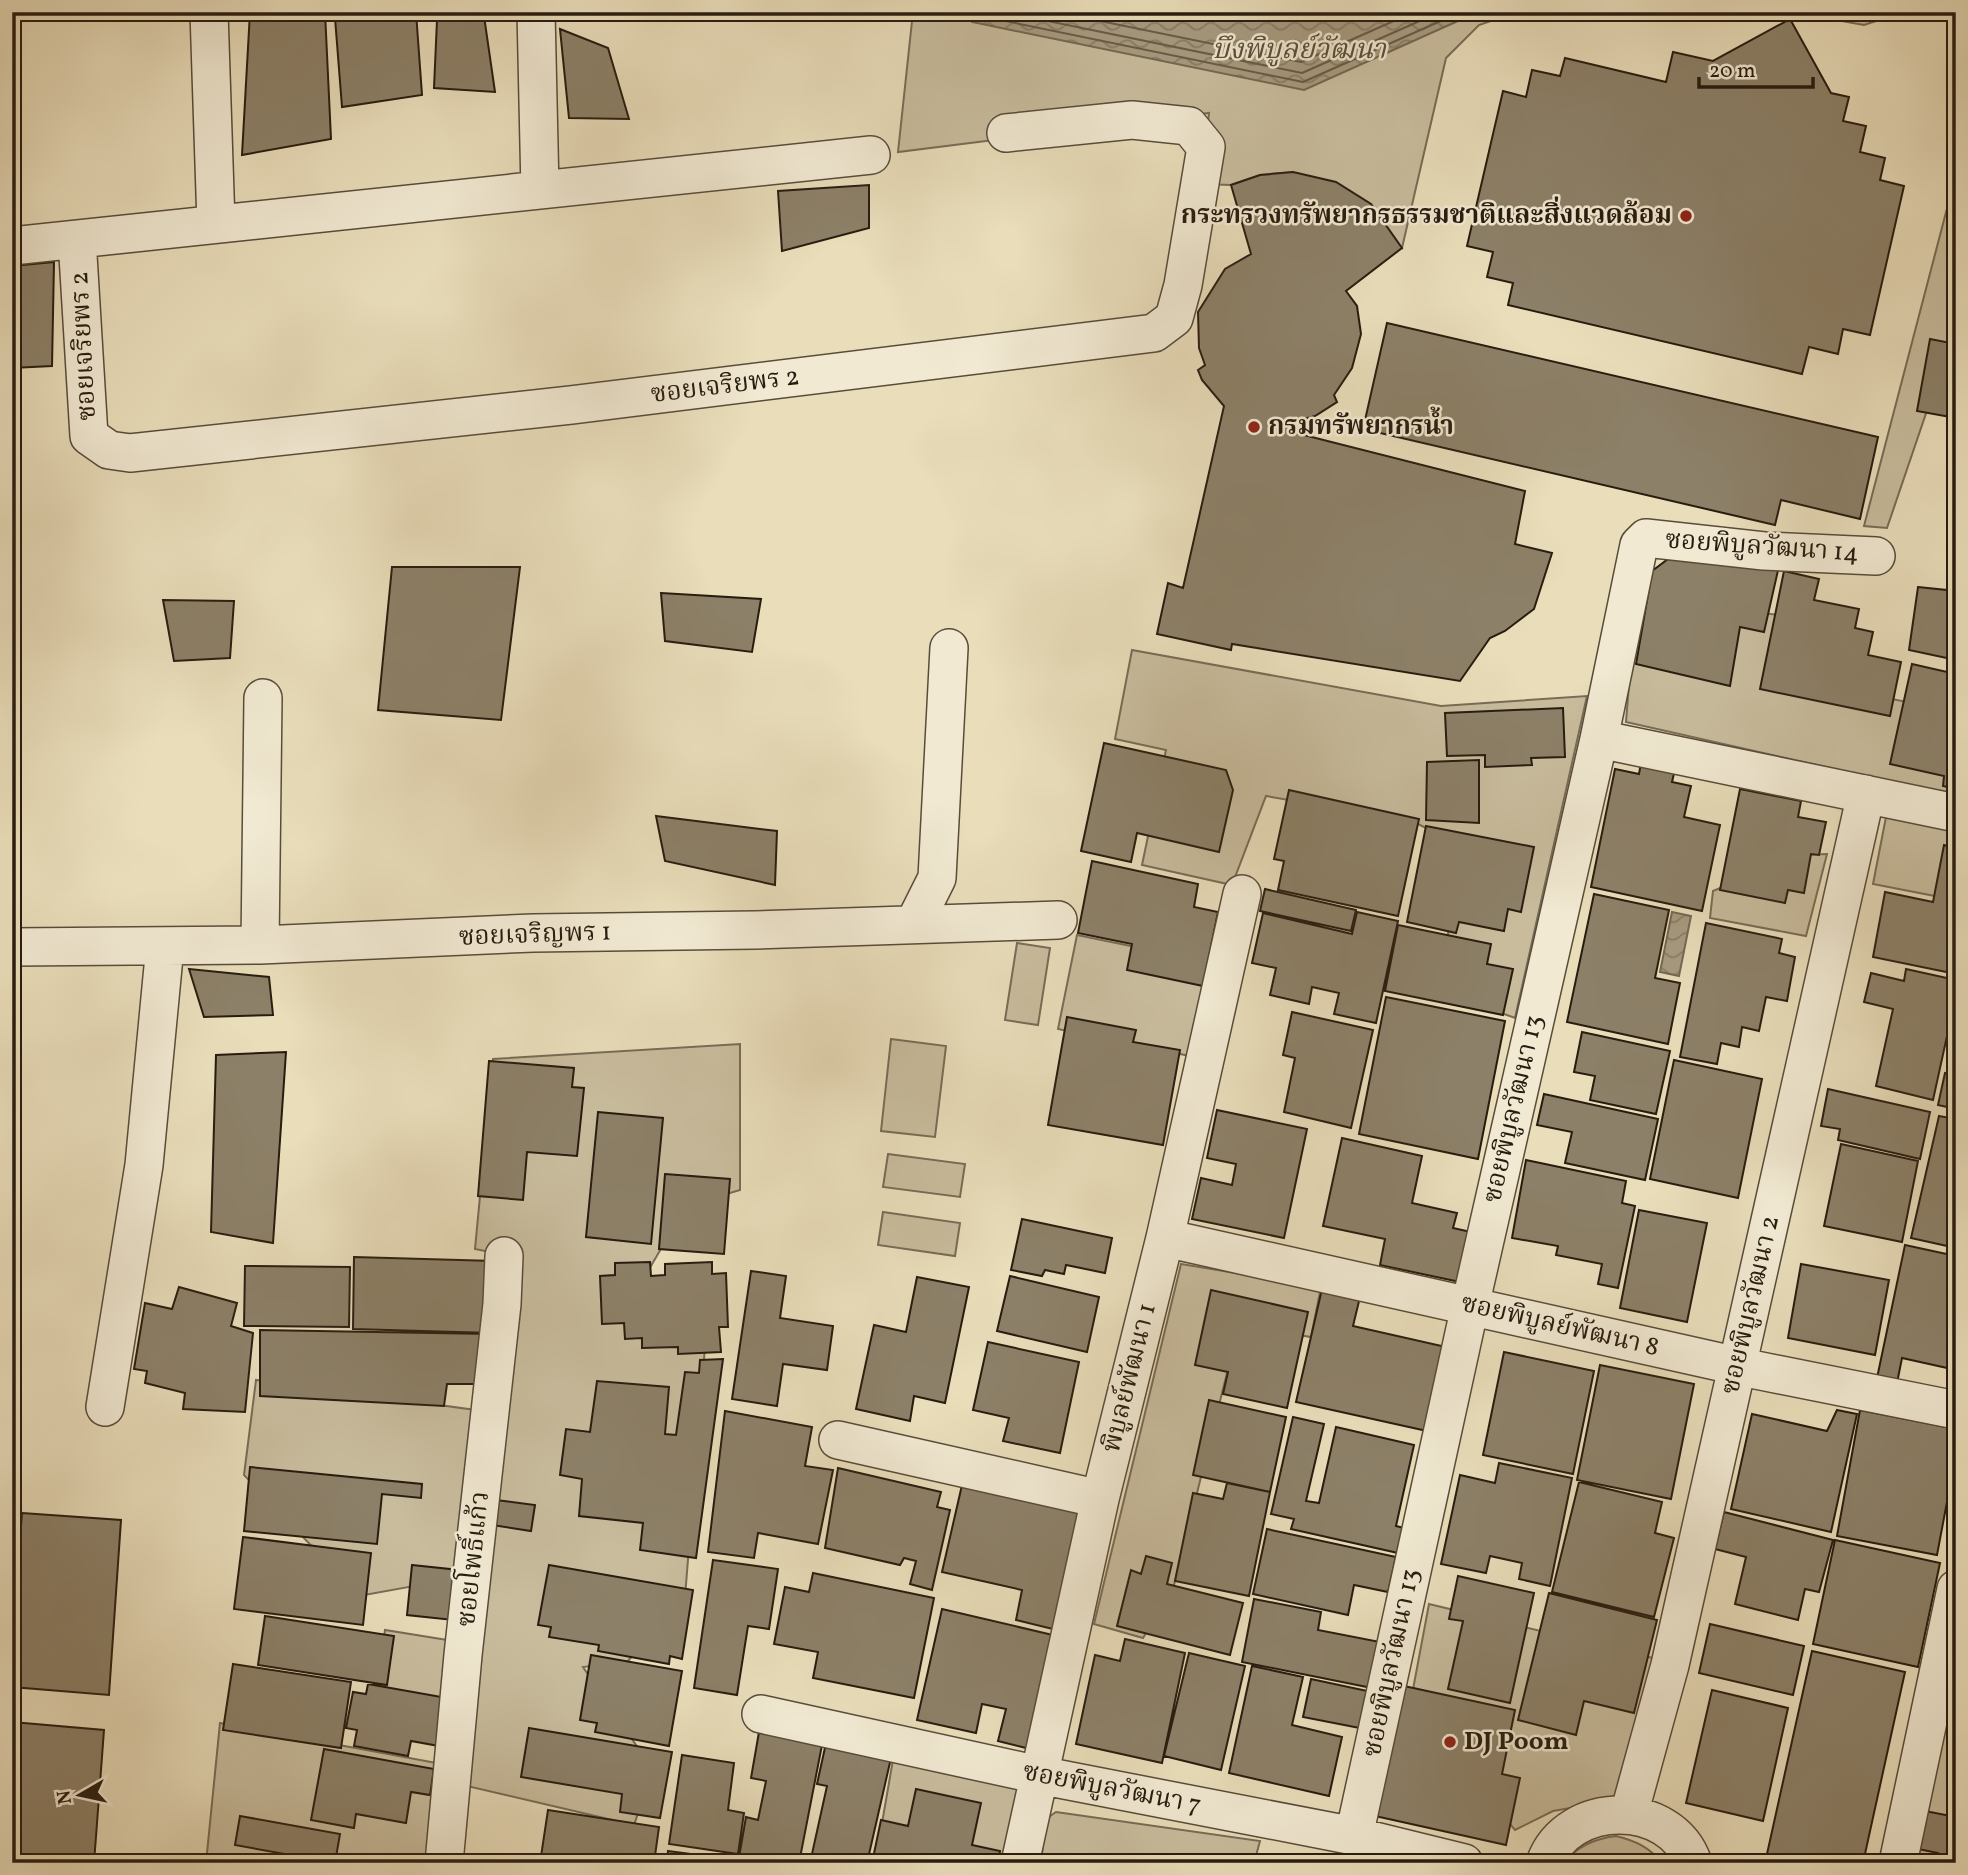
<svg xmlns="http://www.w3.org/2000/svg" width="1968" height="1875" font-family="Vollkorn,'Noto Serif Thai',serif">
  <defs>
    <pattern id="water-waves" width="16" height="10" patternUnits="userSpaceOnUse" patternTransform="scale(1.75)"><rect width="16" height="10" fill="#a79b80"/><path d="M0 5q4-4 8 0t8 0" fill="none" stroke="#887e67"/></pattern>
  </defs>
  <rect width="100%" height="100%" fill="#e9ddba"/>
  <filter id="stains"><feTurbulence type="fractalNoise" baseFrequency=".00286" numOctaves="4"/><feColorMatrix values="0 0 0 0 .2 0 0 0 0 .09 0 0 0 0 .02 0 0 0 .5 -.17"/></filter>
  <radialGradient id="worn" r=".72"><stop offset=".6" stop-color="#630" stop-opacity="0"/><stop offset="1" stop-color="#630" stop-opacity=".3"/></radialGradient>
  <path fill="#c8bc9d" stroke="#786c56" stroke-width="2" d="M913,12H1517L1479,25L1446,58L1402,248L1293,172L1260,175L1231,185L1201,184L1209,113L898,152Z
    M1791,12H1904L1864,25Z
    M1956,174V320L1952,337L1887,528L1864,526Z
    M1727,608L1785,616L1774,675L1956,712V754L1950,795L1626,722L1632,647L1714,666Z
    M1132,650L1441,706L1587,696L1515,1018L1479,1005L1447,943L1458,844L1414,822L1266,796L1232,885L1142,865L1166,750L1115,739Z
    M1886,817L1953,830L1940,897L1873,884Z
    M1827,854L1806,936L1710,918L1713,891L1800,855Z
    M1077,935L1209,962L1190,1056L1058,1029Z
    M1017,943L1050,948L1038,1025L1005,1020Z
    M891,1039L946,1046L935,1137L881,1131Z
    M740,1044V1190L686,1206L641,1283L707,1322L685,1597L627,1662L583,1667L653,1770L634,1825L467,1786L475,1721L376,1693L385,1630L478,1645L447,1580L359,1596L244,1475L256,1380L476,1410L490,1252L475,1249L493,1059Z
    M888,1154L965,1164L960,1197L883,1187Z
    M883,1212L960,1223L955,1256L878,1245Z
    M1181,1264L1321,1287L1311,1337L1239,1325L1174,1585L1143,1638L1094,1624Z
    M1429,1604L1657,1659L1617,1795L1594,1804L1553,1811L1515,1830L1411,1700Z
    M1956,1656V1863H1913Z
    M220,1723L442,1764L427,1863H206Z
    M894,1754L1020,1779L1004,1863H942L882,1823Z
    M1056,1812L1260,1841L1254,1863H1041L1046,1819Z
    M1616,1836C1636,1841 1649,1847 1662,1863H1562C1579,1846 1593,1839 1616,1836Z"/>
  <path fill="url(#water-waves)" stroke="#746853" stroke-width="2" d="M970,12H1478L1304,90L972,22Z
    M1672,912L1691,916L1679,976L1660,972Z"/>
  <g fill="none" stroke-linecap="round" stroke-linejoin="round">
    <path stroke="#685c48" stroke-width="2" d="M978,12L981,16L1303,82L1461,12
      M1004,12L1302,73L1440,12
      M1056,12L1301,62L1414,12"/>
  </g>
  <path fill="#8c8068" stroke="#281c10" stroke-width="2" d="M250,12H325L331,139L242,155Z
    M393,12H416L422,95L342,107L335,18Z
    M598,12H654L597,15Z
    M484,16L495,92L434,88L437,20Z
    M1790,19L1831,93L1849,97L1843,121L1866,126L1860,152L1885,158L1880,180L1904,186L1870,335L1843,329L1838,354L1809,347L1802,374L1508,305L1513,283L1487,277L1493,252L1467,246L1503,91L1526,97L1532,70L1560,76L1565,58L1666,82L1673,52L1713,61Z
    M560,29L608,48L629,119L569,118Z
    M1293,172L1336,182L1371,204L1402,248L1346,291L1357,306L1361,334L1352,368L1334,395L1337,402L1315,416L1290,423L1288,431L1525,491L1515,544L1552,553L1534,609L1505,631L1490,638L1460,681L1232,644L1231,650L1157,634L1168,583L1183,588L1224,406L1202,380L1198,370L1205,365L1199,348L1198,312L1225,269L1251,254L1231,185L1260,175Z
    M869,185V228L782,251L778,191Z
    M54,262L52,366L12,368V266Z
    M1387,323L1878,437L1860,519L1781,500L1775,525L1363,429Z
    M1930,339L1956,344V418L1917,411Z
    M1668,559L1779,566L1764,632L1740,627L1730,686L1636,664L1652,571Z
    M392,567H520L501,720L378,710Z
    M1784,571L1819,579L1814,600L1859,609L1855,628L1873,632L1868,655L1901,662L1890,716L1760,689Z
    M1918,587L1956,591V660L1909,650Z
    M661,593L761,599L752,652L665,641Z
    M163,600L234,601L230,658L174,661Z
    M1912,664L1956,674V789L1943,786L1944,776L1890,764Z
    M1563,708L1565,757L1531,758L1532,765L1485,767V755L1447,756L1445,713Z
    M1104,743L1226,770L1233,790L1219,852L1137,833L1131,862L1081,851Z
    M1642,757L1676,765L1672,782L1691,786L1684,817L1720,825L1702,911L1591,887L1615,769L1639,774Z
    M1479,760V823L1426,820L1427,762Z
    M1740,789L1801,801L1798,817L1826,822L1819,855L1811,854L1804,893L1788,890L1785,903L1720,890Z
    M1289,790L1419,819L1398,916L1278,890L1284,861L1274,859Z
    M656,816L777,831L775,885L665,861Z
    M1426,826L1534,847L1521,912L1508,909L1504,931L1459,922L1456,933L1407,922Z
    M1944,845L1956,848V974L1873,957L1885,892L1933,902Z
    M1092,861L1198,884L1194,907L1218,912L1203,986L1127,970L1132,944L1078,933Z
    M1265,889L1356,910L1351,931L1260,911Z
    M1594,894L1669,910L1655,978L1680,983L1668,1044L1567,1022Z
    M1357,912L1398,921L1376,1023L1334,1014L1339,993L1312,987L1309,1004L1270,995L1276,968L1252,963L1263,913L1352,934Z
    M1706,923L1782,939L1779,953L1795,957L1787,1001L1766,997L1759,1031L1742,1027L1739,1047L1721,1043L1717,1064L1680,1057Z
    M1398,925L1491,944L1487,964L1513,969L1503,1015L1385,991Z
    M189,969L269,977L273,1015L204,1017Z
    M1906,969L1956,980V995L1933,1100L1876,1086L1893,1009L1864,1002L1871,973L1904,981Z
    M1386,997L1505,1021L1478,1159L1359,1134Z
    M1292,1012L1373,1030L1351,1128L1284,1112L1295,1058L1283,1055Z
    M1067,1017L1136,1030L1133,1042L1180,1050L1163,1145L1048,1125Z
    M1582,1032L1670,1051L1656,1114L1590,1100L1595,1076L1574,1072Z
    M286,1052L273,1243L211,1232L216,1055Z
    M1674,1060L1762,1079L1738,1198L1650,1179Z
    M489,1061L574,1068L572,1087L584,1088L577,1156L527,1152L523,1200L478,1196Z
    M1945,1073L1956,1075V1109L1938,1105Z
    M1828,1089L1930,1112L1920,1159L1838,1140L1840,1129L1821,1126Z
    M1544,1094L1658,1119L1645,1180L1565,1163L1572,1132L1537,1125Z
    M1217,1110L1307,1129L1284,1238L1192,1219L1201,1178L1232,1185L1236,1164L1207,1158Z
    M598,1112L663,1118L651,1244L586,1237Z
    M1939,1116L1956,1119V1195L1951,1217L1956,1218V1248L1911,1238Z
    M1342,1138L1422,1156L1412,1203L1457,1213L1453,1228L1471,1232L1460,1282L1380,1265L1385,1239L1323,1226Z
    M1841,1144L1918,1161L1902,1242L1824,1226Z
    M1526,1160L1626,1181L1622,1203L1635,1206L1618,1288L1598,1284L1602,1264L1556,1255L1558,1246L1512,1238Z
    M665,1174L730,1179L724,1254L659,1249Z
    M1639,1210L1707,1223L1687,1322L1620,1308Z
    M1022,1219L1112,1238L1105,1273L1066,1265L1064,1274L1045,1270L1042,1276L1011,1270Z
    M1905,1245L1956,1256V1370L1902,1358L1897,1383L1877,1378Z
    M354,1257L494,1261L492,1333L353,1329Z
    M650,1262L651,1276L665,1275V1264L712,1262V1274L726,1273L728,1327H719L721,1352L678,1354V1347L642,1348V1338L625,1339L624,1323L602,1324L600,1276L615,1275V1263Z
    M1801,1264L1889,1280L1875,1355L1788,1338Z
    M245,1266L350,1267L349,1327L244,1326Z
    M751,1271L786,1276L780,1318L833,1326L827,1370L783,1364L777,1406L732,1399Z
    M1010,1276L1099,1297L1087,1352L997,1331Z
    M917,1277L969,1287L945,1403L914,1396L910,1421L856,1409L874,1325L906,1332Z
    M179,1287L237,1303L231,1326L253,1333L245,1412L183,1409L185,1393L145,1383L147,1371L134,1369L145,1303L172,1309Z
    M1322,1289L1360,1297L1353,1326L1446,1347L1427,1431L1296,1402Z
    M1211,1290L1308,1312L1287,1408L1223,1394L1228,1372L1195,1365Z
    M260,1330L490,1334L483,1384H447L444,1406L260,1396Z
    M988,1342L1079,1362L1060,1453L1003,1441L1009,1418L973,1410Z
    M1504,1352L1594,1371L1573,1474L1483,1455Z
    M723,1359L696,1558L640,1550L643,1523L579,1516L582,1479L560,1475L566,1429L590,1432L597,1381L669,1387L665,1434L676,1435L685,1372L699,1373L700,1360Z
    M1600,1365L1694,1384L1671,1499L1577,1480Z
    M1209,1400L1286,1417L1270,1492L1193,1475Z
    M1837,1410L1857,1414L1831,1532L1731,1509L1752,1414L1827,1431Z
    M1860,1410L1956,1429V1454L1937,1555L1837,1536Z
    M725,1411L812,1427L805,1466L833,1470L818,1544L758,1533L754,1558L708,1552Z
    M1293,1417L1324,1424L1306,1501L1319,1503L1336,1427L1414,1445L1396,1526L1404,1528L1398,1553L1291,1529L1294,1519L1271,1514Z
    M1499,1463L1572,1478L1550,1586L1519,1579L1522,1563L1490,1556L1486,1573L1441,1564L1460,1475L1495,1483Z
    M250,1467L422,1484L421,1498L382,1494L377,1544L244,1531Z
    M838,1468L941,1492L937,1507L950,1510L932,1590L910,1584L916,1561L904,1558L900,1565L825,1548Z
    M1579,1482L1662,1502L1655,1533L1674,1538L1654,1617L1552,1592Z
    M1227,1483L1270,1492L1249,1596L1175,1581L1193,1493L1223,1499Z
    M962,1485L1080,1512L1061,1631L1016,1620L1022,1590L942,1572Z
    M496,1500L535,1505L531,1531L492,1525Z
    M1724,1512L1833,1540L1819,1592L1805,1589L1798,1620L1735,1604L1746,1557L1715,1549Z
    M22,1513L121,1520L109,1695L12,1687V1650Z
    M1267,1529L1396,1557L1388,1592L1354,1585L1348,1615L1253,1594Z
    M243,1537L371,1553L363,1625L234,1609Z
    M1835,1540L1940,1563L1918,1667L1813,1644Z
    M1146,1556L1172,1563L1167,1584L1243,1603L1230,1655L1117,1626L1131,1570L1141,1574Z
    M713,1560L778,1569L769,1629L748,1626L737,1695L694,1688Z
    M412,1565L459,1570L453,1620L407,1615Z
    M549,1565L693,1590L682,1659L670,1656L669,1664L598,1651L599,1645L549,1637L551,1627L538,1625Z
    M813,1573L934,1598L914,1698L813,1678L818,1652L774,1644L785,1587L809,1592Z
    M1458,1576L1534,1593L1510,1703L1448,1689L1463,1621L1449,1619Z
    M1549,1593L1657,1620L1634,1713L1584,1701L1576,1735L1518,1720Z
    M1254,1599L1321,1612L1318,1630L1380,1642L1372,1688L1242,1662Z
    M942,1609L1057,1636L1030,1749L998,1741L1006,1709L982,1704L976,1733L917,1720Z
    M265,1616L394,1636L387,1685L258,1665Z
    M1710,1624L1804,1646L1793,1695L1699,1673Z
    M1125,1639L1185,1653L1162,1763L1076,1744L1095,1655L1120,1661Z
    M1812,1651L1905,1672L1863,1863H1765Z
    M1189,1653L1245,1666L1221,1770L1164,1756Z
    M591,1655L682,1671L669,1746L595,1732L597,1723L580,1720Z
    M233,1664L351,1682L341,1748L223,1730Z
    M1252,1666L1303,1677L1292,1725L1342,1737L1329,1796L1229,1773Z
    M1311,1679L1372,1692L1365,1729L1303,1717Z
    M368,1684L447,1698L439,1746L411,1741L408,1756L354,1746L357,1730L346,1728L353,1692L366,1694Z
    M1404,1686L1515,1710L1502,1774L1520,1778L1506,1845L1375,1816Z
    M1712,1690L1788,1708L1763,1821L1686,1803Z
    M1956,1698V1730L1949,1729Z
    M12,1722L104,1730L94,1863H12Z
    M529,1728L672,1752L660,1818L620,1812L622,1794L521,1777Z
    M759,1732L822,1745L799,1863H738L746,1817L758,1820L766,1781L751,1778Z
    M826,1743L891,1758L867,1863H810L827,1786L817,1784Z
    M324,1749L434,1769L430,1795L411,1792L406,1823L356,1814L354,1828L311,1820Z
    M682,1755L734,1763L728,1810L744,1813L738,1854L669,1844Z
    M916,1789L981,1803L972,1845L1000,1851L998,1863H872L881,1820L908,1826Z
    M548,1810L659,1827L654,1863H540Z
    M1925,1811L1956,1817V1863H1936L1938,1853L1918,1849Z
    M240,1816L340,1834L335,1863H295L296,1856L235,1845Z
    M668,1851L728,1859V1863H667Z
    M1145,1856L1176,1863H1144Z"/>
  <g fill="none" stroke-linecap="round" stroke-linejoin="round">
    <defs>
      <path id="minor" d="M209,12L216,224
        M536,12L540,190
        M77,239L89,436L109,450L130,453L571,405L1154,333L1174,318L1183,285L1206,147L1189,126L1132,120L1006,133
        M12,246L871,155
        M1599,739L1956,813
        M914,924L937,878L949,648
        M260,945L263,698
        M12,947L260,945L533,933L755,930L1058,920
        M1165,1238L1751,1369L1956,1410
        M105,1407L144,1165L165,946
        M838,1440L1100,1499
        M761,1714L1039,1775L1354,1836L1464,1863
        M1629,1814L1670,1665L1866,794
        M1354,1836L1470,1306L1599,739L1639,545L1646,538L1764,551L1876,556
        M444,1863L463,1655L502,1304L504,1256
        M1020,1863L1100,1499L1165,1238L1242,894
        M1545,1863C1568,1799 1671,1799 1693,1863
        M1898,1863L1956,1589"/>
    </defs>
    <use href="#minor" stroke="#584c3a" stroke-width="40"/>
    <use href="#minor" stroke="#f1e9d2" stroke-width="37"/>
  </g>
  <g fill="#8f2418" stroke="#f1e9d2" stroke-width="2.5">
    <circle cx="1686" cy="216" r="7"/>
    <circle cx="1254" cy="427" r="7"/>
    <circle cx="1450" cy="1742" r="7"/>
  </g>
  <g text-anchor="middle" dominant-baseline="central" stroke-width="5" stroke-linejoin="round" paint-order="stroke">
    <g font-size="26" font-weight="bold" fill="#281c10" stroke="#f1e9d2" text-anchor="start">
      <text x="1672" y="216" text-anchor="end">กระทรวงทรัพยากรธรรมชาติและสิ่งแวดล้อม</text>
      <text x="1268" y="427">กรมทรัพยากรน้ำ</text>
      <text x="1464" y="1742">DJ Poom</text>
    </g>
    <g font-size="26" fill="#281c10" stroke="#f1e9d2">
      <text transform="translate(84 346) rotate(-93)">ซอยเจริยพร 2</text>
      <text transform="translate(725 386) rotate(-7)">ซอยเจริยพร 2</text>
      <text transform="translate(1762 547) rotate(4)">ซอยพิบูลวัฒนา 14</text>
      <text transform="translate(535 935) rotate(-2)">ซอยเจริญพร 1</text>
      <text transform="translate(1514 1109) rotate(-77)">ซอยพิบูลวัฒนา 13</text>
      <text transform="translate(1751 1305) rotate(-77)">ซอยพิบูลวัฒนา 2</text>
      <text transform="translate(1560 1326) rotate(13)">ซอยพิบูลย์พัฒนา 8</text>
      <text transform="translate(1130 1378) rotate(-76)">พิบูลย์พัฒนา 1</text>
      <text transform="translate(474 1559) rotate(-84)">ซอยโพธิ์แก้ว</text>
      <text transform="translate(1392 1663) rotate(-78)">ซอยพิบูลวัฒนา 13</text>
      <text transform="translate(1112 1789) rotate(11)">ซอยพิบูลวัฒนา 7</text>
    </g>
    <g font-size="28" font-style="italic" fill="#5b4f3d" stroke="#f1e9d2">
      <text x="1299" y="50">บึงพิบูลย์วัฒนา</text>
    </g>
  </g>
  <rect width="1968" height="1875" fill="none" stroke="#e9ddba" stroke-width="42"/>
  <rect x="14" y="14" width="1940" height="1847" fill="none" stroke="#281c10" stroke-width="3.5"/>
  <rect x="21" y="21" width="1926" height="1833" fill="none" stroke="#281c10" stroke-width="2"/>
  <g transform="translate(80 1795) rotate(261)" stroke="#f1e9d2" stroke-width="5" paint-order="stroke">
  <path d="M0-5L12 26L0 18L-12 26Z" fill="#281c10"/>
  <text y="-10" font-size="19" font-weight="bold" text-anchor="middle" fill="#281c10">N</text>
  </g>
  <path d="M1699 77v10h114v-10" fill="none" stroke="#281c10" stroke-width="3.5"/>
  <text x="1709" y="77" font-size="21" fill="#281c10" stroke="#f1e9d2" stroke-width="5" paint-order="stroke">20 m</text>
  <rect width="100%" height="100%" filter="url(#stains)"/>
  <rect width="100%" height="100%" fill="url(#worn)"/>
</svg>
